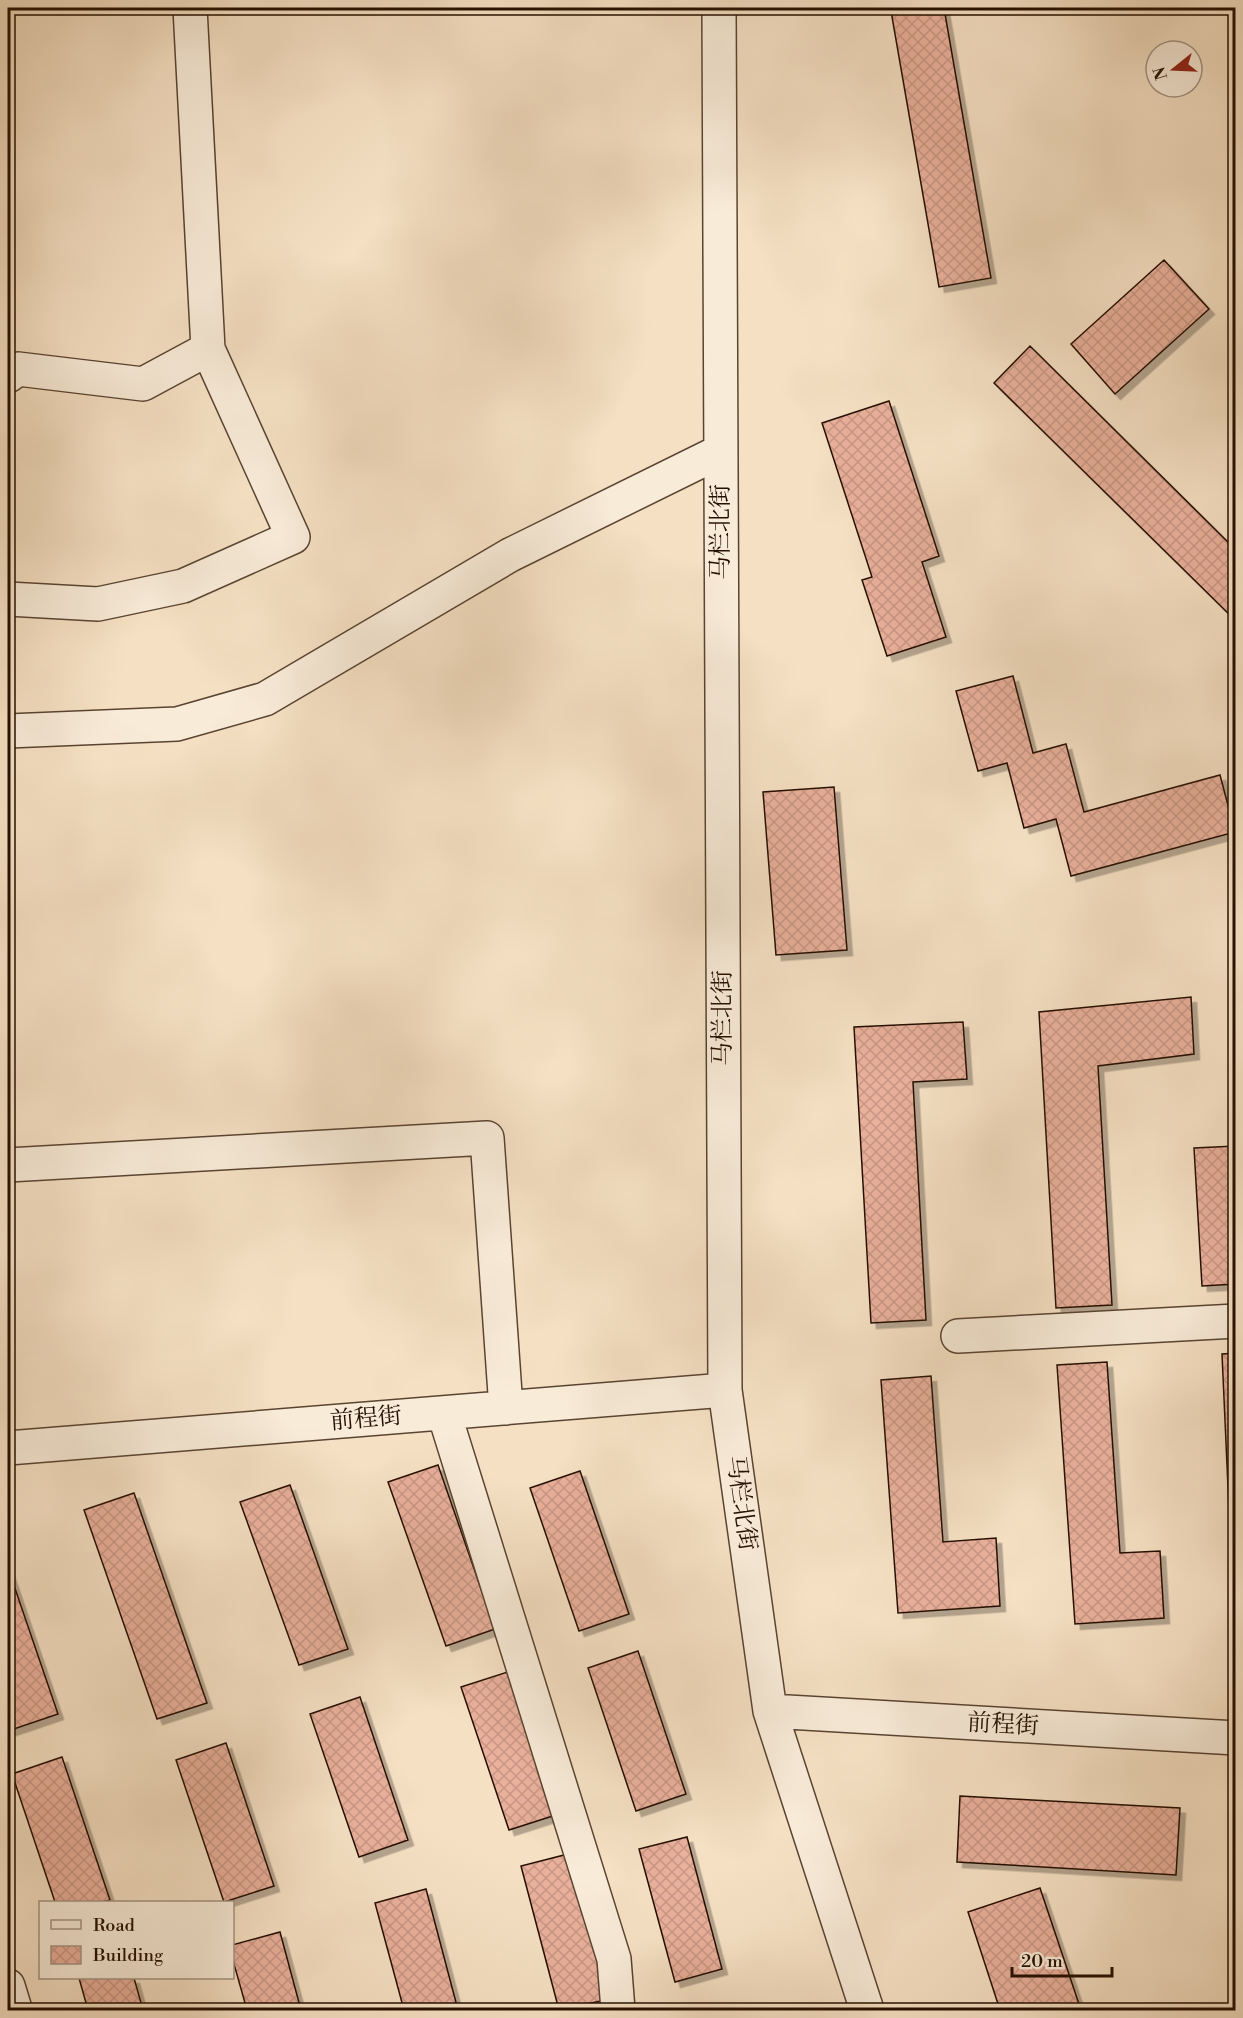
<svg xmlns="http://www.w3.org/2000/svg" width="1243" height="2018" font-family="'Libre Bodoni','Noto Serif SC',serif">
  <defs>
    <pattern id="building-cross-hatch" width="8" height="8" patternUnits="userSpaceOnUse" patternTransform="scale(1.5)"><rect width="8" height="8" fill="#e9b09b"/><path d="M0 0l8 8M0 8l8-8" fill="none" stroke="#c89684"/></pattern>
    <filter id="shadow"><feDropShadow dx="5.5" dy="5.5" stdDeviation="0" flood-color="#0004"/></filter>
  </defs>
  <rect width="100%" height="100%" fill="#f5e0c3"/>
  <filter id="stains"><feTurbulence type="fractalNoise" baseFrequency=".00333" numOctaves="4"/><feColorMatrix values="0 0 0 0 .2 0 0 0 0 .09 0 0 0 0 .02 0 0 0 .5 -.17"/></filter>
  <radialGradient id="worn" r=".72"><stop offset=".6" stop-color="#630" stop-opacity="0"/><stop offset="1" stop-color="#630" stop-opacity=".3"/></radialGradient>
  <path fill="url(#building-cross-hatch)" stroke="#251000" stroke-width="1.5" filter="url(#shadow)" d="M909,8H944L991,278L939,287L891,11Z
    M1164,260L1209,309L1115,394L1071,344Z
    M1030,346L1236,550V621L994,383Z
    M889,401L939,556L922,562L946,637L887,656L862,580L872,577L822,423Z
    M1013,676L1033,753L1066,744L1084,812L1220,775L1235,832L1071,876L1056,819L1024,828L1007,763L978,771L956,691Z
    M834,787L847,950L776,955L763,792Z
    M1191,997L1194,1054L1098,1066L1112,1305L1056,1308L1039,1012Z
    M963,1022L967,1079L913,1082L926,1320L871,1323L854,1027Z
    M1236,1146V1284L1202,1286L1194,1148Z
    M1236,1353V1643H1235L1222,1354Z
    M1107,1362L1120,1553L1160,1551L1164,1618L1075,1624L1057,1365Z
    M931,1376L943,1542L996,1538L1000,1606L898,1613L881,1380Z
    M438,1465L495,1629L446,1646L388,1482Z
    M580,1471L629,1614L579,1631L530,1488Z
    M290,1485L348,1649L299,1665L240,1502Z
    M134,1493L207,1703L157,1719L84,1510Z
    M8,1568L58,1714L8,1731Z
    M638,1651L686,1794L636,1811L588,1668Z
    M511,1671L559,1814L509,1830L461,1687Z
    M360,1697L408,1840L359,1857L310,1714Z
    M226,1743L274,1886L224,1902L176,1760Z
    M62,1757L110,1900L102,1902H55L12,1774Z
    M960,1796L1180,1808L1176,1875L957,1862Z
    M687,1837L722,1969L675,1982L639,1849Z
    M572,1853L610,1999L559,2010L521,1866Z
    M1236,1877V2010H1229Z
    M1040,1888L1081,2010H1000L968,1912Z
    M426,1889L458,2010H404L375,1903Z
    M280,1932L301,2010H247L232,1957V1945Z
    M79,1978H134L143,2010H88Z"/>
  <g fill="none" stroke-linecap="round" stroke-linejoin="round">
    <defs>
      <path id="street" d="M719,8L725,1390L770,1711L867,2010
        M8,376L18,369L143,384L208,349
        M8,599L98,604L183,586L293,537L208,349L190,8
        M8,731L177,724L265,699L510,555L721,451
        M8,1165L487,1138L506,1408
        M958,1336L1236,1321
        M444,1413L614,1959L618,2010
        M8,1448L725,1390
        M770,1711L1236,1738
        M8,1986L15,2009L10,2010"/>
    </defs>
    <use href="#street" stroke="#594431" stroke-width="36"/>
    <use href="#street" stroke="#f8ebd8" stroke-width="33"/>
  </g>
  <g text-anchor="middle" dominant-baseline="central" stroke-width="4.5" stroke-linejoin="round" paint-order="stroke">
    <g font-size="24" fill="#251000" stroke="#f8ebd8">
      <text transform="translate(721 532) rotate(-90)">马栏北街</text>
      <text transform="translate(723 1018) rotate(-90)">马栏北街</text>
      <text transform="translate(366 1419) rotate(-5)">前程街</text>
      <text transform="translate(741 1503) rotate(82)">马栏北街</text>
      <text transform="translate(1003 1725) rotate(3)">前程街</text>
    </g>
  </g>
  <rect width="1243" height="2018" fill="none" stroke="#f5e0c3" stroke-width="30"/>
  <rect x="9" y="9" width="1225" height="2000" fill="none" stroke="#251000" stroke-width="3"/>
  <rect x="15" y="15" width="1213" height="1988" fill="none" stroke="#251000" stroke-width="1.5"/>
  <rect x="39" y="1901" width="195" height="78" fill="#f8ebd8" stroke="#a49382" stroke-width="1.5"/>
  <rect x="51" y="1920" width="30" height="9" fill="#f8ebd8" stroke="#a49382" stroke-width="1.5"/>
  <text x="93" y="1931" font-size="18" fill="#251000">Road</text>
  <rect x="51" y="1946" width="30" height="18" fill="url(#building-cross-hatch)" stroke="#a49382" stroke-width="1.5"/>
  <text x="93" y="1961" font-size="18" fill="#251000">Building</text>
  <g transform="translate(1174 69) rotate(252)"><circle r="28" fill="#f8ebd8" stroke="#a49382" stroke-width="1.5"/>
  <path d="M0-4.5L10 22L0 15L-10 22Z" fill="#8f2418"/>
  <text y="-9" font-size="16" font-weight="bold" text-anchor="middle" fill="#251000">N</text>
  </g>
  <path d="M1012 1967v9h100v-9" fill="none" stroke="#251000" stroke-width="3"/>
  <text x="1021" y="1967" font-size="18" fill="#251000" stroke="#f8ebd8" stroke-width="4.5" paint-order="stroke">20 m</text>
  <rect width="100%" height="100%" filter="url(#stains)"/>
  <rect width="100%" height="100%" fill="url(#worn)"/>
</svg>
